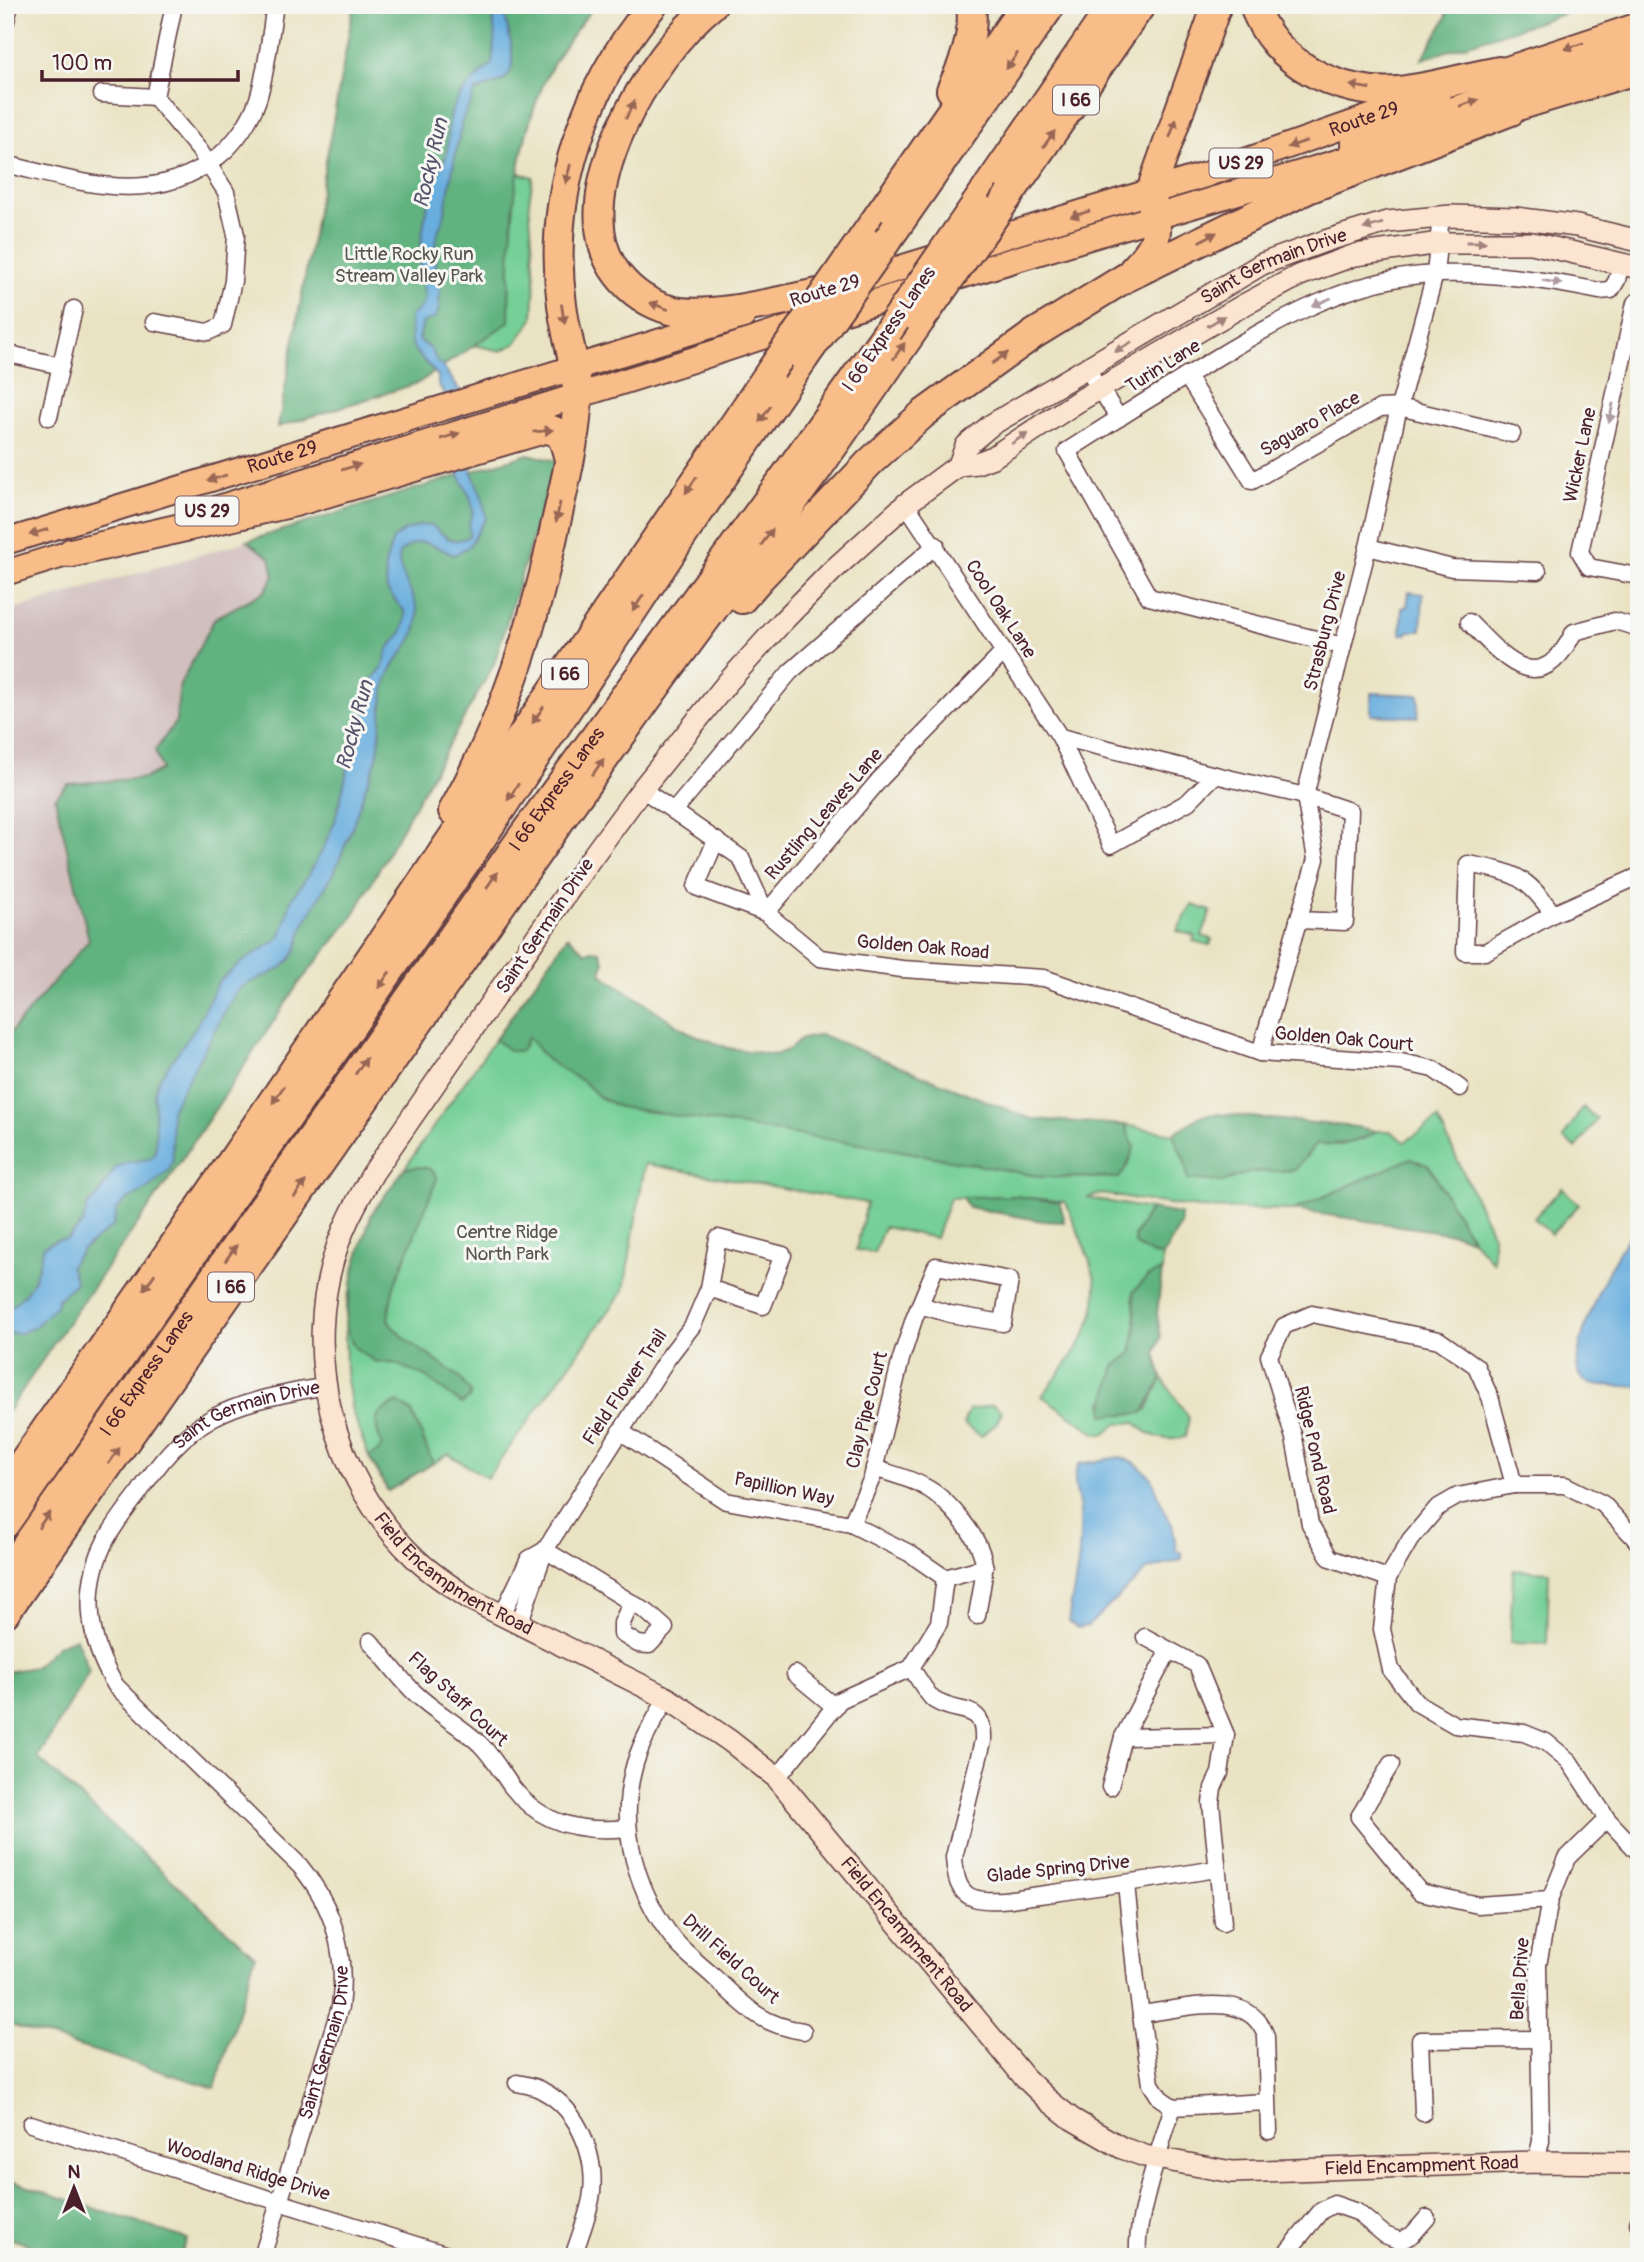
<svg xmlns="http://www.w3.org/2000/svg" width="1644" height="2262" font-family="Pangolin,sans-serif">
  <rect width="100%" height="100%" fill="#f6f6f2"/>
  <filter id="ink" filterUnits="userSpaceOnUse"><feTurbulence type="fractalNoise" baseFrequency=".0143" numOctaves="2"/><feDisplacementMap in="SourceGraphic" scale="14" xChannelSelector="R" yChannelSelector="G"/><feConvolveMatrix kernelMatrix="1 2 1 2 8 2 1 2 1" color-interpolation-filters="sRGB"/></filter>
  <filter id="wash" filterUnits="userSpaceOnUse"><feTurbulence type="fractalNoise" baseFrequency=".00686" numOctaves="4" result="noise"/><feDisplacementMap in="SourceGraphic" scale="28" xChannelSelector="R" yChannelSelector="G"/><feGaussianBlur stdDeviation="1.57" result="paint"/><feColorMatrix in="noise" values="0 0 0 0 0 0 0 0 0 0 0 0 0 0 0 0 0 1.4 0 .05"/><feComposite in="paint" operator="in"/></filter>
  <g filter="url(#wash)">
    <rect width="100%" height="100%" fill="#eae3c3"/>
    <path fill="#d1bfbe" d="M247,541L270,558L274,576L264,592L215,618L205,634L180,684L176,721L156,751L162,768L145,778L68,784L56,798L89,940L5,1039V612Z"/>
    <path fill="#75cf96" stroke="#607760" stroke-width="2" d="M508,170L533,177L529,201L535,279L533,319L515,344L501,351L454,341Z
      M1192,905L1211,911L1202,936L1212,939L1210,945L1193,941L1195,936L1177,931Z
      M544,970L1006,1170L1043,1177L1119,1178L1134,1148L1125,1125L1173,1134L1185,1162L1188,1179L1222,1182L1250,1172L1295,1170L1316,1144L1341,1145L1365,1139L1376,1131H1390L1405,1142L1438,1119L1493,1235V1262L1472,1240L1429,1166L1411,1158L1294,1210L1198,1208L1100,1194L1087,1198L1150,1209L1134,1237L1152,1254L1163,1256L1162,1271L1148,1276L1133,1292L1136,1328L1131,1354L1114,1367L1113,1383L1103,1404L1147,1410L1162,1378L1189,1418L1185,1437C1166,1443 1147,1436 1135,1422L1117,1424L1105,1434H1097L1042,1396C1067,1363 1102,1325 1095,1280C1091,1257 1074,1225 1066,1202L1014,1196L950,1198L936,1238L884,1227L874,1253L856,1250L867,1203L645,1164L624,1290L487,1478L448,1454L388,1491L369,1457L352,1411L346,1373L345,1324L348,1295L409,1168H405C450,1101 498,1036 544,970Z
      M1583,1107L1597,1119L1576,1148L1563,1138Z
      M1562,1188L1579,1205L1551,1234L1534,1218Z
      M993,1405L1002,1411L996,1424L981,1436L963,1424L969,1410Z
      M1513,1570L1549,1572L1547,1644L1510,1643Z"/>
    <path fill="#60b27f" stroke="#556855" stroke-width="2" d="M354,5H595C577,28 560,50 547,76C511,153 510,238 509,322L418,383L278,427Z
      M1447,5H1581L1560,15L1422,59L1446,18Z
      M528,454L556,461L494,664L350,921L299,983L167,1182L66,1325L5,1416V1039L89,940L55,798L68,784L145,778L162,769L155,751L176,721L180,684L215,618L264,592L274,576L270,558L247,541Z
      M568,936L586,953L591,950L600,951L604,961L601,974L688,1032L728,1048L775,1055L790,1049L801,1039L822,1035L1031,1119L1125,1125L1134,1148L1126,1168L1119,1178L1043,1177L891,1149L619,1107L599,1097L585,1083L547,1060L528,1037L521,1051H511L495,1040Z
      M1218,1114L1356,1127L1376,1131C1358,1144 1338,1144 1316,1144L1295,1170L1250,1172L1222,1182L1188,1179L1185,1162L1173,1134L1202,1115Z
      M1411,1158L1429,1166L1472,1240L1455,1234L1294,1210Z
      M420,1167C430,1168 434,1170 437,1179L393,1289L388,1319L393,1327L408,1341L459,1377L471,1393L470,1397L462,1404L424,1376L396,1364L374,1361L353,1346L345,1324L355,1266L372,1213L405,1168Z
      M1014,1196L1060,1202L1064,1222L1043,1221L968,1207L962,1197Z
      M1150,1209L1180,1214L1181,1224L1163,1256L1152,1254L1136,1245L1134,1237Z
      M1162,1271L1157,1314L1161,1337L1155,1353L1162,1378L1143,1413L1104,1415C1102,1398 1113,1384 1114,1367L1131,1354L1136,1328L1133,1292L1148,1276Z
      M398,1402L412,1412L433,1463L388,1491L369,1457L377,1452L382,1445C373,1420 372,1414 398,1402Z
      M76,1638L89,1671L38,1758L255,1956L215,2088L10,2025L5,2027V1672L35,1667L58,1645Z
      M5,2179L187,2239L180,2257H68L5,2237Z"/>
    <path fill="#67aede" stroke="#586684" stroke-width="2" d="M490,5H503C505,24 523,69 503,80C495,84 485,87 476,91L462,120L443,221L438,231L434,255L440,290L439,309L435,318L423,322L419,340L431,349L437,362L442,365L462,394L475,446L471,470L483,500L486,518L469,546L454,555C430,545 422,533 399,553C396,578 422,597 417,623C414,645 394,658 387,679C379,704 383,732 377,757C374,769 368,780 364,792C354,822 344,853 329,881C320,896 311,911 303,927C300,935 299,945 295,952C283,977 252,975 235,993L171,1110L173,1161L169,1170L148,1188L125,1201L117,1209L113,1226L82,1250L70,1266L76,1283L58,1299L56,1306L35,1327L21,1333L5,1334V1310C32,1294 37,1275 44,1246L57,1240L67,1239L83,1223L87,1206L98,1196L115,1168L128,1162L149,1159L155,1154L156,1138L154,1093L159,1079L197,1025L218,982L242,962L278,939L283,930L291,900L309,874L324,847L335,821L349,763L362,731L368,684L382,669L388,649L402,632L405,621V612L387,590L385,565L393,539L404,531L421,525L433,526C445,537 453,546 469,536V524L473,512L471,499L457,471L461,441L449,400L438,385V376L415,351L411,341L410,316C436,300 420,291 420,270C419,243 426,205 435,180C438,172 443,164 446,156C450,140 446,123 453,108C461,89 478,77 492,64L495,33Z
      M1409,592L1423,594L1421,631H1407V634H1401L1402,607H1407Z
      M1371,693L1419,695L1418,717L1371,715Z
      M1639,1226V1387C1625,1385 1589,1388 1581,1378C1563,1358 1618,1239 1639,1226Z
      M1120,1457L1134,1462L1152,1478L1165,1513L1172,1524L1177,1552H1182V1560L1147,1570L1088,1626L1077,1628L1069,1621C1069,1607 1073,1597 1075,1583C1079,1560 1081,1536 1080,1512C1079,1494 1070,1482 1079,1464Z"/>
  </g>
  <g filter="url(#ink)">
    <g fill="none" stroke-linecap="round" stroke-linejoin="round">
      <defs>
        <g id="street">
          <path d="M5,25L10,5"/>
          <path d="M102,94L155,97"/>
          <path d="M5,164C80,181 152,209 219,156C236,142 251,120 258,99C267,70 270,36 275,5"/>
          <path d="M1639,301L1635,303L1580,552L1589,567L1632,575L1639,572"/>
          <path d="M154,322L208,332L223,325L233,281L236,235L226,192L200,151L155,97L174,5"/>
          <path d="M5,353L61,366"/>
          <path d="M1087,369L1119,418"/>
          <path d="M1186,375L1252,481L1380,408L1399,407L1512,434"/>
          <path d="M49,417L74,309"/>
          <path d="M906,504L1060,737L1111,845L1188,802L1215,775L1305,796L1350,811L1345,922L1298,920"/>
          <path d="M1368,547L1452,568L1538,571"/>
          <path d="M1469,622C1505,659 1540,701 1574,632L1615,621L1639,628"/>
          <path d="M1343,646L1149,597L1067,451C1115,420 1163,390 1211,361C1280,319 1354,277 1436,274C1492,272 1545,280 1599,291L1611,290L1617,280L1621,263"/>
          <path d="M1060,737L1215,775"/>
          <path d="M642,789L741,858L766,913L820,958L902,969L1044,978L1260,1053L1401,1062L1433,1069L1460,1088"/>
          <path d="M674,811L790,672L936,545"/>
          <path d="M716,840L696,887L766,913L881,778L1004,652"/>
          <path d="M1553,914C1526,875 1513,872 1468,864L1465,952H1485L1553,914L1639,876"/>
          <path d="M1260,1053L1316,859L1305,796L1368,547L1399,407L1435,274L1441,216"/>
          <path d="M620,1431L726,1501L851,1524L909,1553L945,1578"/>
          <path d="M874,1468C891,1474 910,1478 925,1487C947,1498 985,1542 984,1568C984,1583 979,1601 977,1616"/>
          <path d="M851,1524L872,1478L901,1359L914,1319L936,1266L1010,1280L1003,1323L950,1314L920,1305"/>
          <path d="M1639,1543L1603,1504L1565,1485H1514L1458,1496L1437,1508L1410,1540L1388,1578L1382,1629L1391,1670L1417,1703L1455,1725L1524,1733L1546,1742L1569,1761L1607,1819L1639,1853"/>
          <path d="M545,1550L647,1612L665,1628L649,1645L638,1644L622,1634V1623L631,1603"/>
          <path d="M945,1578L985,1567"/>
          <path d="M1388,1578L1330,1558L1310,1524L1294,1438L1269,1356L1284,1326L1312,1314L1439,1340L1476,1366L1490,1397L1514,1485"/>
          <path d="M502,1615L529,1559L545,1550"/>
          <path d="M519,1624L545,1550L667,1359L693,1325L709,1288L718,1238L783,1255L763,1306L709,1288"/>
          <path d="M1145,1637L1197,1665L1226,1735L1220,1773L1213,1788L1211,1803L1223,1923"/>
          <path d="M370,1641C386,1659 399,1678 416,1694C436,1713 460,1725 480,1744C493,1757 501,1772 512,1787C541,1825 582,1833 627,1828"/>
          <path d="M911,1668C917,1676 928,1696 934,1700C958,1716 985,1701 983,1741L954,1857C955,1873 957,1893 974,1898C993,1904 1020,1897 1039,1895C1098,1887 1157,1879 1216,1869"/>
          <path d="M795,1674L835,1707"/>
          <path d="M667,1698C654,1721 639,1745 633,1771C618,1829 637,1894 675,1941C686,1954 701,1965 714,1977C744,2005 760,2025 803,2031"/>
          <path d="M1123,1737L1226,1735"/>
          <path d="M1391,1764L1359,1817L1420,1892L1478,1905L1550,1900"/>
          <path d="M777,1778L840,1700L911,1668L939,1623L945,1578"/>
          <path d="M1110,1787L1123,1737L1169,1650"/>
          <path d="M1126,1884L1136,1980L1151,2084L1160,2098L1173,2107L1267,2102"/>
          <path d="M1141,2014C1180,2010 1251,1986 1266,2037L1269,2131"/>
          <path d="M517,2083C526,2085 536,2086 543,2091C580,2110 598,2160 591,2199C587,2219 579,2238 573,2257"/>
          <path d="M1423,2113L1420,2040L1538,2039"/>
          <path d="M31,2124L454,2257"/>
          <path d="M1536,2162L1541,2141L1538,1965L1550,1900L1567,1858L1607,1819"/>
          <path d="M1638,2223H1639"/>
          <path id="s1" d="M262,2257L340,2007C347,1954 335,1908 300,1866L116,1686C87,1640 81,1586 107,1538C116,1523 127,1508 138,1494C158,1464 180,1436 212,1418C247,1399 286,1394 325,1386"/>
          <path d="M1139,2257C1131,2231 1164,2135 1173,2107"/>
          <path d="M1286,2257L1288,2251L1321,2211L1334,2204L1357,2212L1385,2235L1400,2241L1412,2235L1427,2218"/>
        </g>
        <g id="secondary">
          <path id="s2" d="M1639,268L1532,243H1440L1355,255L1300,275L1242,306L1077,402L993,457L977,463L959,465L906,504L832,571L782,622L727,683L642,789L589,861L373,1173C360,1196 347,1219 338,1244C300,1354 332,1478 415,1558C431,1574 451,1586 470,1599L667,1698L730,1741L777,1778L1025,2078L1048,2100L1072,2119L1122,2148L1145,2156L1232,2172L1536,2162L1639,2163"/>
          <path id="s3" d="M959,465L966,446L991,425L1262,264L1325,241L1387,222L1451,216L1515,218L1577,226L1639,241"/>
        </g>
        <g id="primary">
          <path d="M1480,78L1639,25"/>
          <path d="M1492,116L1639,71"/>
          <path d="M1353,145L1377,135L1639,47"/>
          <path id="s4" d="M848,284L1205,175L1439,93"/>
          <path d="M218,508L692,360L786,329L1380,149"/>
          <path id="s5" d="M5,542L743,316"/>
          <path d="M5,573L89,547"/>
        </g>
        <g id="highway">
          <path d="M712,5C651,54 560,200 618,275C632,293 649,304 670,310C709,320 781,300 823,292"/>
          <path d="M1254,5C1272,63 1340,96 1398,91C1431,88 1466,77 1499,71"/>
          <path d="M951,90C964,63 975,35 971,5"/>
          <path d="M1009,195L1141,5"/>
          <path d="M976,204L1113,5"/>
          <path d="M895,229L1051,5"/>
          <path d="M863,238L1025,5"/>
          <path d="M1133,270C1174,228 1146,227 1154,182L1217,5"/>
          <path d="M71,553L295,502L544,429C563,429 565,444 569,460"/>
          <path d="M742,599L760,578L870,462L923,414L1034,334L1125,278L1308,189L1511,111"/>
          <path d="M453,811C505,719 535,621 557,518C565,482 574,446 577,409C580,375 566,339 562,305C547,197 583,88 653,5"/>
          <path d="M5,1488L200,1208L772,369"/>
          <path d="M5,1524L467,860L673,550L804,358"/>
          <path id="s6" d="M5,1576L525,833L784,478L888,331"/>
          <path d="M5,1613L564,815L668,670L816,471L920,321"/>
        </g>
      </defs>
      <use href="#street" stroke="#623c42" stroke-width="19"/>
      <use href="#secondary" stroke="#623c42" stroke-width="24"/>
      <use href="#primary" stroke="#623c42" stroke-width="28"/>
      <use href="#highway" stroke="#623c42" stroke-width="32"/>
      <use href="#street" stroke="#fff" stroke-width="16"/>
      <use href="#secondary" stroke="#fce5d0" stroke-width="21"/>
      <use href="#primary" stroke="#f8bd89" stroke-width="24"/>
      <use href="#highway" stroke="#f8bd89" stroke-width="28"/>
      <defs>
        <path id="highway-bridge" d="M920,321L1009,195
          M888,331L976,204
          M804,358L895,229
          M772,369L863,238"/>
      </defs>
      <use href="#highway-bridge" stroke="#623c42" stroke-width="32" stroke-linecap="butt"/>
      <use href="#highway-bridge" stroke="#f8bd89" stroke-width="28"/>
    </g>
    <defs><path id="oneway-solid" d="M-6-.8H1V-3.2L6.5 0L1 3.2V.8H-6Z" transform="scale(1.75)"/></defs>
    <g fill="#986655">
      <use href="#oneway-solid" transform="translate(1574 46) rotate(162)"/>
      <use href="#oneway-solid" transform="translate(1012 61) rotate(125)"/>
      <use href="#oneway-solid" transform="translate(1360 87) rotate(-170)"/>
      <use href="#oneway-solid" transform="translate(1469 103) rotate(-19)"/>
      <use href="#oneway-solid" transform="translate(630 110) rotate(-64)"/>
      <use href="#oneway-solid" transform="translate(1173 128) rotate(-71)"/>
      <use href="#oneway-solid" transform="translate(1049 139) rotate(-55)"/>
      <use href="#oneway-solid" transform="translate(1297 144) rotate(161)"/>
      <use href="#oneway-solid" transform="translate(568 174) rotate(104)"/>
      <use href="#oneway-solid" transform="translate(1080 214) rotate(163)"/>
      <use href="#oneway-solid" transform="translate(1208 237) rotate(-27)"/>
      <use href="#oneway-solid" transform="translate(659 306) rotate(-159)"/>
      <use href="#oneway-solid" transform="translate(563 314) rotate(81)"/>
      <use href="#oneway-solid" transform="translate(899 351) rotate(-55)"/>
      <use href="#oneway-solid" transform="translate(1000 358) rotate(-35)"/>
      <use href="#oneway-solid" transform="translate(765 414) rotate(125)"/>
      <use href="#oneway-solid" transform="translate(543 431) rotate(-6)"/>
      <use href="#oneway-solid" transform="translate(450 436) rotate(-17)"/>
      <use href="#oneway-solid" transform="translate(351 467) rotate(-17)"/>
      <use href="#oneway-solid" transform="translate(217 478) rotate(163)"/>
      <use href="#oneway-solid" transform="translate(691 485) rotate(124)"/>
      <use href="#oneway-solid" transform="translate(558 512) rotate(102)"/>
      <use href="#oneway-solid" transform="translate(39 532) rotate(163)"/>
      <use href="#oneway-solid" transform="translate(767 537) rotate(-54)"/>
      <use href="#oneway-solid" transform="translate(638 603) rotate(123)"/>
      <use href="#oneway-solid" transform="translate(538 715) rotate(124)"/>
      <use href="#oneway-solid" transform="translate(598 767) rotate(-55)"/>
      <use href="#oneway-solid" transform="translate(513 792) rotate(124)"/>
      <use href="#oneway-solid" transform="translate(492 880) rotate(-55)"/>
      <use href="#oneway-solid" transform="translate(384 980) rotate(125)"/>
      <use href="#oneway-solid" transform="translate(361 1066) rotate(-55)"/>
      <use href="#oneway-solid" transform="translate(278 1095) rotate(124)"/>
      <use href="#oneway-solid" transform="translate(300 1189) rotate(-55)"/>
      <use href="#oneway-solid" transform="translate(231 1253) rotate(-55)"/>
      <use href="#oneway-solid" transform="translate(149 1282) rotate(125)"/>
      <use href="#oneway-solid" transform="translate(114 1456) rotate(-55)"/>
      <use href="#oneway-solid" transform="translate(44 1520) rotate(-55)"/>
    </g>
    <g fill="#a3827e">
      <use href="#oneway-solid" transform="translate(1373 226) rotate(164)"/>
      <use href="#oneway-solid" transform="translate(1476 242)"/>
      <use href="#oneway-solid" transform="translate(1216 321) rotate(-31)"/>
      <use href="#oneway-solid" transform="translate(1123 347) rotate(149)"/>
      <use href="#oneway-solid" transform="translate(1020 438) rotate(-34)"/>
    </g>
    <g fill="#ae9aa0">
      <use href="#oneway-solid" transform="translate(1552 282) rotate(10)"/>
      <use href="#oneway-solid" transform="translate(1322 302) rotate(156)"/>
      <use href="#oneway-solid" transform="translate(1611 413) rotate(102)"/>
    </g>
  </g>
  <g text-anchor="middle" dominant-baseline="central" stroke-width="6" stroke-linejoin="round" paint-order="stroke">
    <g fill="#f6f6f2" stroke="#7e6067" stroke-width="2">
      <rect x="1053" y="85.5" width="46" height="29" rx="5"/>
      <rect x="1209.5" y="148.5" width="63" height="29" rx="5"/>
      <rect x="175.5" y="496.5" width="63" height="29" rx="5"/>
      <rect x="542" y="659.5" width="46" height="29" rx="5"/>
      <rect x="208" y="1272.5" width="46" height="29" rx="5"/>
    </g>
    <g font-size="18" font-weight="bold" fill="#4a1f2b">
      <text x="1076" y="100">I 66</text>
      <text x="1241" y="163">US 29</text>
      <text x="207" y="511">US 29</text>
      <text x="565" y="674">I 66</text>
      <text x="231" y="1287">I 66</text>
    </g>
    <g font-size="19" fill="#4a1f2b" stroke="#f6f6f2">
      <text stroke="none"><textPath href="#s4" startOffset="542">Route 29</textPath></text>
      <text stroke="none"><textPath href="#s3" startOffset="378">Saint Germain Drive</textPath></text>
      <text transform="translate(825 291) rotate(-17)">Route 29</text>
      <text transform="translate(889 329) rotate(-55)">I 66 Express Lanes</text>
      <text transform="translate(1163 366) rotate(-32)">Turin Lane</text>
      <text transform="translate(1310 424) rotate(-30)">Saguaro Place</text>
      <text transform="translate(1580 455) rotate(-78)">Wicker Lane</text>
      <text stroke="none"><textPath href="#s5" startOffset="290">Route 29</textPath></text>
      <text transform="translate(1001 609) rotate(57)">Cool Oak Lane</text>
      <text transform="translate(1325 631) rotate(-76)">Strasburg Drive</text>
      <text stroke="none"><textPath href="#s6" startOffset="961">I 66 Express Lanes</textPath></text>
      <text transform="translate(824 814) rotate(-49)">Rustling Leaves Lane</text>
      <text transform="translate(545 926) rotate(-56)">Saint Germain Drive</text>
      <text transform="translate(923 947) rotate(5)">Golden Oak Road</text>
      <text transform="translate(1344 1039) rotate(5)">Golden Oak Court</text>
      <text stroke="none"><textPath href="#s6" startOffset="247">I 66 Express Lanes</textPath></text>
      <text transform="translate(625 1387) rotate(-56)">Field Flower Trail</text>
      <text transform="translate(867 1410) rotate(-76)">Clay Pipe Court</text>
      <text stroke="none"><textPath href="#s1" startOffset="1020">Saint Germain Drive</textPath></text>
      <text transform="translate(1315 1450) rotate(77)">Ridge Pond Road</text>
      <text transform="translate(784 1489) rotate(12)">Papillion Way</text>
      <text stroke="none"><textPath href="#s2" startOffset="2123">Field Encampment Road</textPath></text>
      <text transform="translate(458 1699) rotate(43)">Flag Staff Court</text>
      <text transform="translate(1058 1869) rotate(-6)">Glade Spring Drive</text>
      <text stroke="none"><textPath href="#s2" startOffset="2711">Field Encampment Road</textPath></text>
      <text transform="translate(731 1959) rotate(42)">Drill Field Court</text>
      <text transform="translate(1520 1979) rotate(-86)">Bella Drive</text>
      <text stroke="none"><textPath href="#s1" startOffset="224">Saint Germain Drive</textPath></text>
      <text stroke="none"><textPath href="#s2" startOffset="3320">Field Encampment Road</textPath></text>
      <text transform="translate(248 2170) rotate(17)">Woodland Ridge Drive</text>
    </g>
    <g font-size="19" fill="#57544b" stroke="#f6f6f2">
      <text x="409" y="254">Little Rocky Run<tspan x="409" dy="22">Stream Valley Park</tspan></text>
      <text x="507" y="1232">Centre Ridge<tspan x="507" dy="22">North Park</tspan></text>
    </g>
    <g font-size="21" font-style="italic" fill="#54516a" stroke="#f6f6f2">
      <text transform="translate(431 163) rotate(-77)">Rocky Run</text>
      <text transform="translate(355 725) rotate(-75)">Rocky Run</text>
    </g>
  </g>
  <rect width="1644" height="2262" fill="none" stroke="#f6f6f2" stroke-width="28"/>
  <g transform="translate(74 2188)" stroke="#f6f6f2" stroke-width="5" paint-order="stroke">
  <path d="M0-5L12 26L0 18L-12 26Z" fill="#4a1f2b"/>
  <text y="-10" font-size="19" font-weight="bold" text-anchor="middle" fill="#4a1f2b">N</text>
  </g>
  <path d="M42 70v10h196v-10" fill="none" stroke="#4a1f2b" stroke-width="3.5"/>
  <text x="52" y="70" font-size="21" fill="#4a1f2b" stroke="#f6f6f2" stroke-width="5" paint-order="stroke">100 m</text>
</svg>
